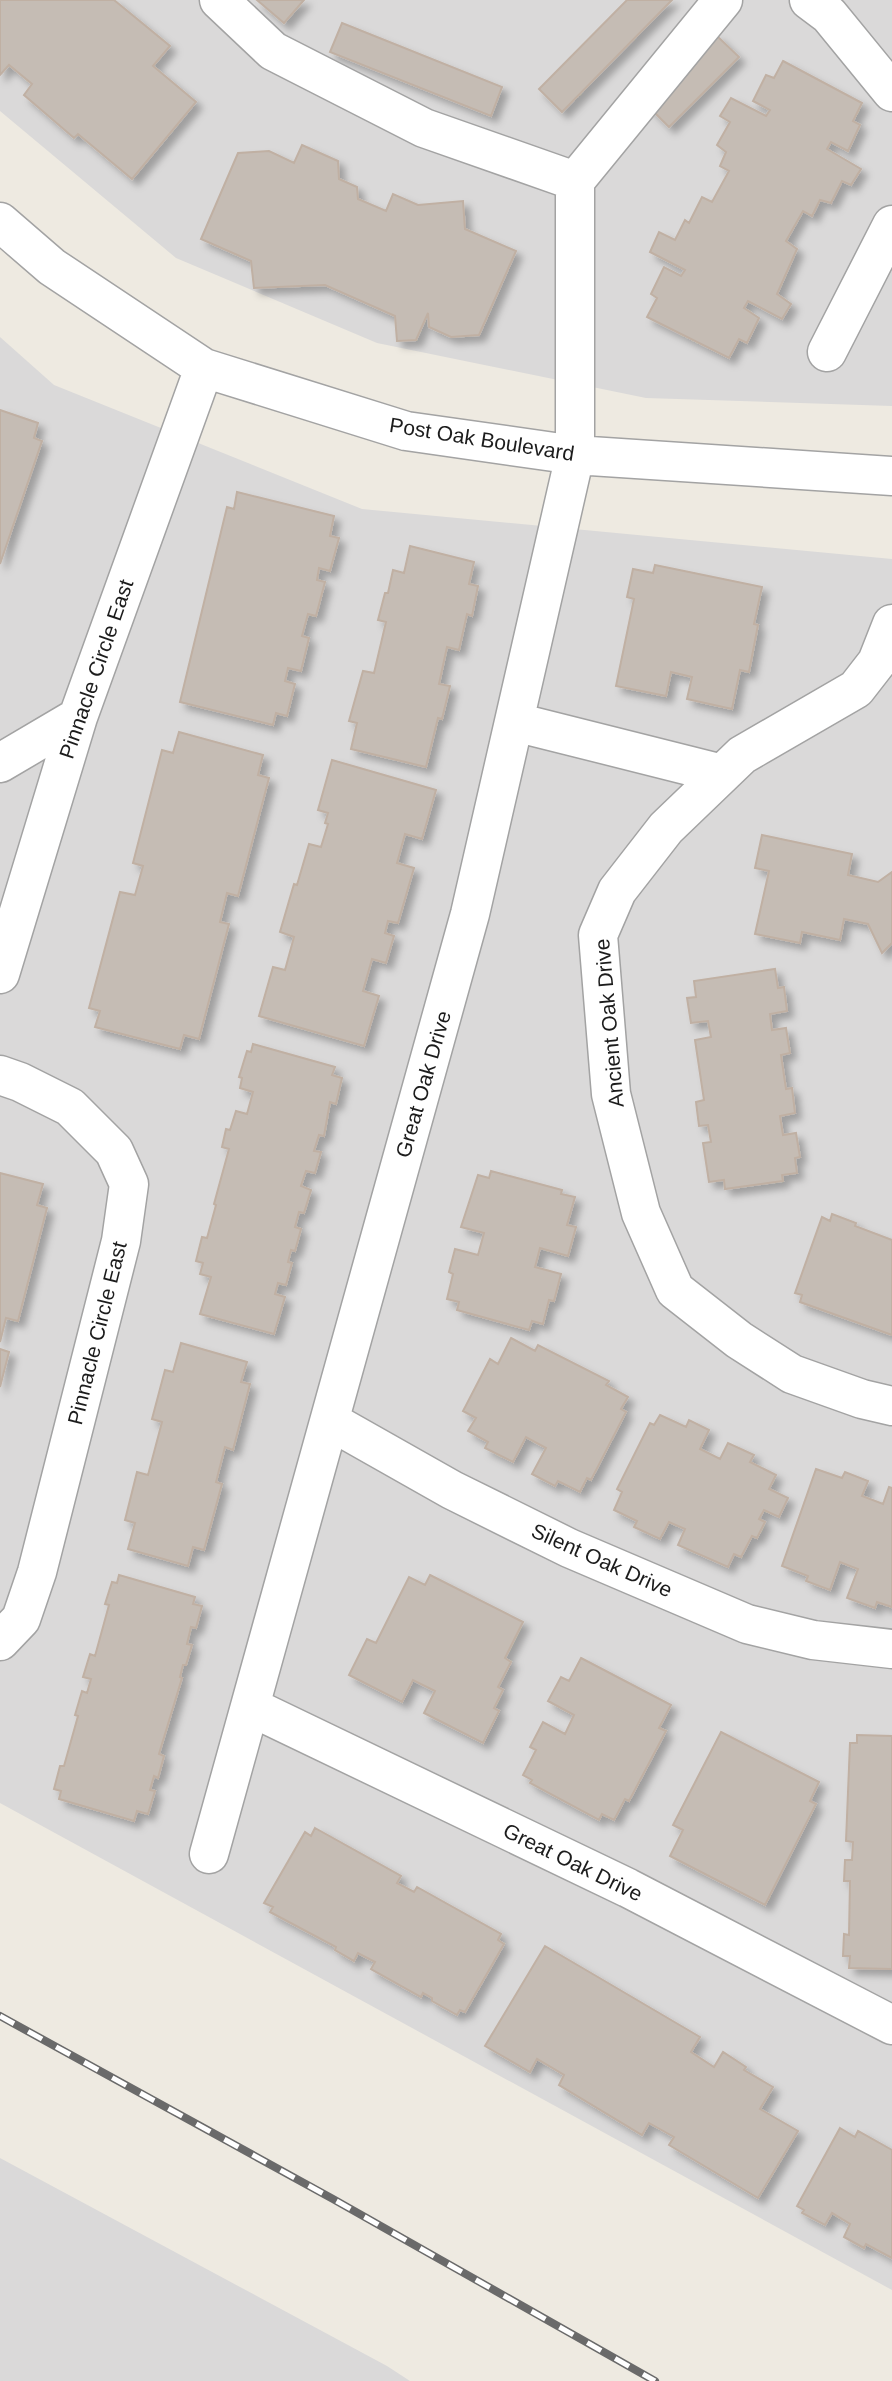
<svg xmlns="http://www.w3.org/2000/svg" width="892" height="2381" font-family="Helvetica,sans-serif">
  <defs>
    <filter id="shadow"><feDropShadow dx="6" dy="6" stdDeviation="3.5" flood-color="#0004"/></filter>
  </defs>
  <rect width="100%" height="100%" fill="#eeeae1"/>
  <path fill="#dad9d9" d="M0,0H892V406L646,398L377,343L176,258L0,111Z
    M0,337L54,385L362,509L892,559V2290L0,1803Z
    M0,2158L387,2366L410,2381H0Z"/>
  <path fill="#c5bcb4" stroke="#c0b0a3" stroke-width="2" filter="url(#shadow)" d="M0,0H114L170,46L153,66L196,102L132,179L78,134L74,138L24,95L32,84L9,65L0,75Z
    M257,0H304L284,23Z
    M627,0H672L562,112L539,89Z
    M342,23L502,87L491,116L330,52Z
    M716,35L739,57L669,127L647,105Z
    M783,61L862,103L853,121L860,125L848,151L831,142L827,149L861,169L851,185L842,181L831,203L820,200L812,216L803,211L786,241L797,249L777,294L791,304L782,319L748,301L744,308L759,318L747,343L739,339L729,358L647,317L657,298L651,294L664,267L681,276L685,270L650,252L659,232L675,240L685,220L689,223L702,197L712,202L729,171L720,166L726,152L717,145L730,122L720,116L731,98L766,116L770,110L753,101L766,75L774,78Z
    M302,145L338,161L339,179L357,187L358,199L386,211L393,194L418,205L463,201L465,229L516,251L479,335L451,337L429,327L428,313L416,340L397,341L395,316L325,285L254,288L251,261L201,239L238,153L269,151L294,163Z
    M0,410L38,423L34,438L42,441L0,564Z
    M237,492L334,516L330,536L339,538L330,571L319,568L317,580L325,582L316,616L308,614L302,636L309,638L301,671L288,668L285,681L295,684L287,716L276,713L273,725L180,702L227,507L234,509Z
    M410,546L474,562L469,584L478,586L472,616L467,614L459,650L447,647L439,684L450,686L442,719L438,718L426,767L351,749L357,723L349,721L363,671L374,673L386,622L378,620L385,593H388L393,570L404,573Z
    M655,565L762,587L754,624L758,625L749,672L740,670L732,709L687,699L692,677L671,672L666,696L616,686L634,599L627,597L633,569L653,573Z
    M179,732L263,755L258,775L269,778L238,896L227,893L220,922L229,924L199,1039L184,1035L180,1049L95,1027L100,1011L89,1008L120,892L135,895L143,866L133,863L162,750L173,753Z
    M332,760L436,790L422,839L405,834L397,863L414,868L398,923L388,921L385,933L394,936L386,963L372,959L363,991L379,996L364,1046L259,1016L273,967L285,970L294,937L280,932L294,884L297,885L309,844L321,847L328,824L325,823L328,813L318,810Z
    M762,835L852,854L848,875L878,882L892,872V943L882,953L868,924L844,919L840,940L802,932L800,943L755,934L769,871L755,868Z
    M775,969L778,988L784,987L787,1011L770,1014L772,1030L786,1028L790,1053L781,1055L786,1089L792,1088L795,1113L780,1116L783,1135L796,1133L800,1157L795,1158L797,1173L782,1175L783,1181L725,1189L724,1180L709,1182L703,1143L711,1142L708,1125L699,1126L696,1102L704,1100L695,1040L711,1037L708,1021L691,1023L687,998L696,997L694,981Z
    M253,1044L335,1067L332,1075L342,1078L336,1104L330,1102L324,1136L319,1135L314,1151L321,1152L315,1173L306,1171L301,1186L311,1190L304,1213L299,1212L295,1227L301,1229L295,1251L291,1250L288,1262L292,1263L286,1285L278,1283L275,1294L285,1297L274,1334L200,1314L211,1277L200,1274L203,1263L196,1261L202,1237L207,1238L216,1205L214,1204L229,1149L222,1147L226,1129L230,1130L236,1111L247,1114L253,1092L240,1088L242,1078L239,1077L247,1051L251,1052Z
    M491,1171L562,1190L561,1194L575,1197L567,1225L576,1227L568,1256L540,1248L535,1267L561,1274L554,1301L549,1300L543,1324L532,1321L529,1330L457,1310L459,1302L447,1299L453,1274L449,1272L455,1249L478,1255L484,1233L461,1227L478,1175L489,1178Z
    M0,1173L43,1184L37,1205L47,1208L18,1321L6,1318L0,1342Z
    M832,1214L856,1223L855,1226L892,1240V1335L800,1302L802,1295L795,1293L822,1217L830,1221Z
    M511,1338L535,1351L538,1345L609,1381L606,1385L628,1397L621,1409L626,1412L591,1480L587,1478L580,1492L558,1481L555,1486L532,1474L546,1448L526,1437L513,1462L485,1448L488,1442L468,1431L476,1418L463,1411L490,1359L498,1364Z
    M181,1343L247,1362L241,1382L250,1384L233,1450L225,1447L216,1482L222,1484L204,1550L193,1547L188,1566L128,1549L135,1523L125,1520L137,1472L148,1475L162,1422L152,1419L165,1370L173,1372Z
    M0,1349L9,1352L0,1387Z
    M660,1415L686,1427L689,1420L709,1430L700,1449L720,1459L728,1443L754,1455L750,1462L776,1475L769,1489L788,1498L779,1517L764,1510L759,1519L765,1522L757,1538L752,1536L741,1557L734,1554L728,1567L678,1545L685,1529L669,1522L660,1539L634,1527L637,1521L614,1510L622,1492L617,1489L650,1423L654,1425Z
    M816,1469L842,1478L845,1472L868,1481L862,1496L883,1504L889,1487L892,1488V1607L877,1602L875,1608L847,1598L858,1569L840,1562L830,1590L806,1581L808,1576L782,1566Z
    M119,1575L195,1597L193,1604L202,1606L196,1628L191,1627L187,1644L192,1645L186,1665H183L180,1677L182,1678L159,1754L164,1756L158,1778L154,1776L150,1790L155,1791L148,1814L137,1811L134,1821L59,1799L61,1791L54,1789L60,1766H64L78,1716L75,1715L82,1691L87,1693L91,1679L83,1677L90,1654L95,1656L109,1605L105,1604L112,1582L117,1583Z
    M430,1575L523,1622L505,1658L511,1662L498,1687L503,1690L494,1708L499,1711L483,1743L424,1713L435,1691L413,1680L402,1702L349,1675L367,1639L376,1643L409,1577L425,1585Z
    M581,1658L671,1705L659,1728L666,1731L629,1801L625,1799L614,1820L602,1814L599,1820L530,1783L532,1780L523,1775L536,1750L530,1747L543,1722L565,1734L574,1715L548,1701L561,1677L569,1681Z
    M721,1732L819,1782L810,1801L816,1804L765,1905L670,1856L683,1830L673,1825Z
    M857,1735L892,1736V1969L849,1968L850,1956H843L844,1934L849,1935L850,1881H844L845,1860H852L853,1842L846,1841L850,1743H857Z
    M315,1828L401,1876L397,1883L414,1892L417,1887L501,1934L498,1940L504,1944L465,2012L460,2010L457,2015L432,2001V1998L423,1993L421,1997L371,1969L375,1962L358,1953L354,1961L335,1950L336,1947L270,1912L273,1907L264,1903L305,1832L311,1836Z
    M545,1946L700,2037L691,2052L714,2067L723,2052L746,2067L744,2070L773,2087L760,2109L798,2131L758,2198L669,2145L674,2137L649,2123L642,2135L559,2085L564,2075L537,2059L530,2072L485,2046Z
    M840,2128L855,2137L858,2131L892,2150V2258L866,2244L864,2248L844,2237L850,2224L832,2213L825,2225L802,2213L804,2210L797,2206Z"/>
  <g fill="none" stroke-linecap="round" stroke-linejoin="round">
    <defs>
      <path id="minor" d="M809,0L829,15L892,92
        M575,181L723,0
        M0,222L52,267L204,368L406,431L575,455L892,476
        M827,352L892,225
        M892,624L877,662L856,689L742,755L666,828L617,891L598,935L611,1094L641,1213L675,1290L739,1340L792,1374L862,1399L892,1406
        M515,722L722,774
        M0,763L78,717
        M0,974L78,717L204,368
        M0,1075L20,1082L70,1107L114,1151L129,1184L121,1241L37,1572L21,1619L0,1641
        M330,1421L452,1490L569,1548L747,1624L813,1640L892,1649
        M251,1707L628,1888L892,2025
        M209,1854L470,914L575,455V181L424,128L273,51L219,0"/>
    </defs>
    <use href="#minor" stroke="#a3a3a3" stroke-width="41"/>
    <use href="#minor" stroke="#fff" stroke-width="38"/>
    <defs>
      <path id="rail" d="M0,2016L333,2199L655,2381"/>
    </defs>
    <use href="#rail" stroke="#6a6a6a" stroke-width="8"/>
    <use href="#rail" stroke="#fff" stroke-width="5" stroke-dasharray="16" stroke-linecap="butt"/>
  </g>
  <g text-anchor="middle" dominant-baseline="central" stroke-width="5" stroke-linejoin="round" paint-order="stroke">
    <g font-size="21" fill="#1c1c1c" stroke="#fff">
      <text transform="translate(482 439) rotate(9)">Post Oak Boulevard</text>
      <text transform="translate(96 669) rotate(-71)">Pinnacle Circle East</text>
      <text transform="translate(609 1023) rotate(-95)">Ancient Oak Drive</text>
      <text transform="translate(423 1084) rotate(-74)">Great Oak Drive</text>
      <text transform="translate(97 1333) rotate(-76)">Pinnacle Circle East</text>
      <text transform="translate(602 1560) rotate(24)">Silent Oak Drive</text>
      <text transform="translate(573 1862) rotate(26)">Great Oak Drive</text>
    </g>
  </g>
</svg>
